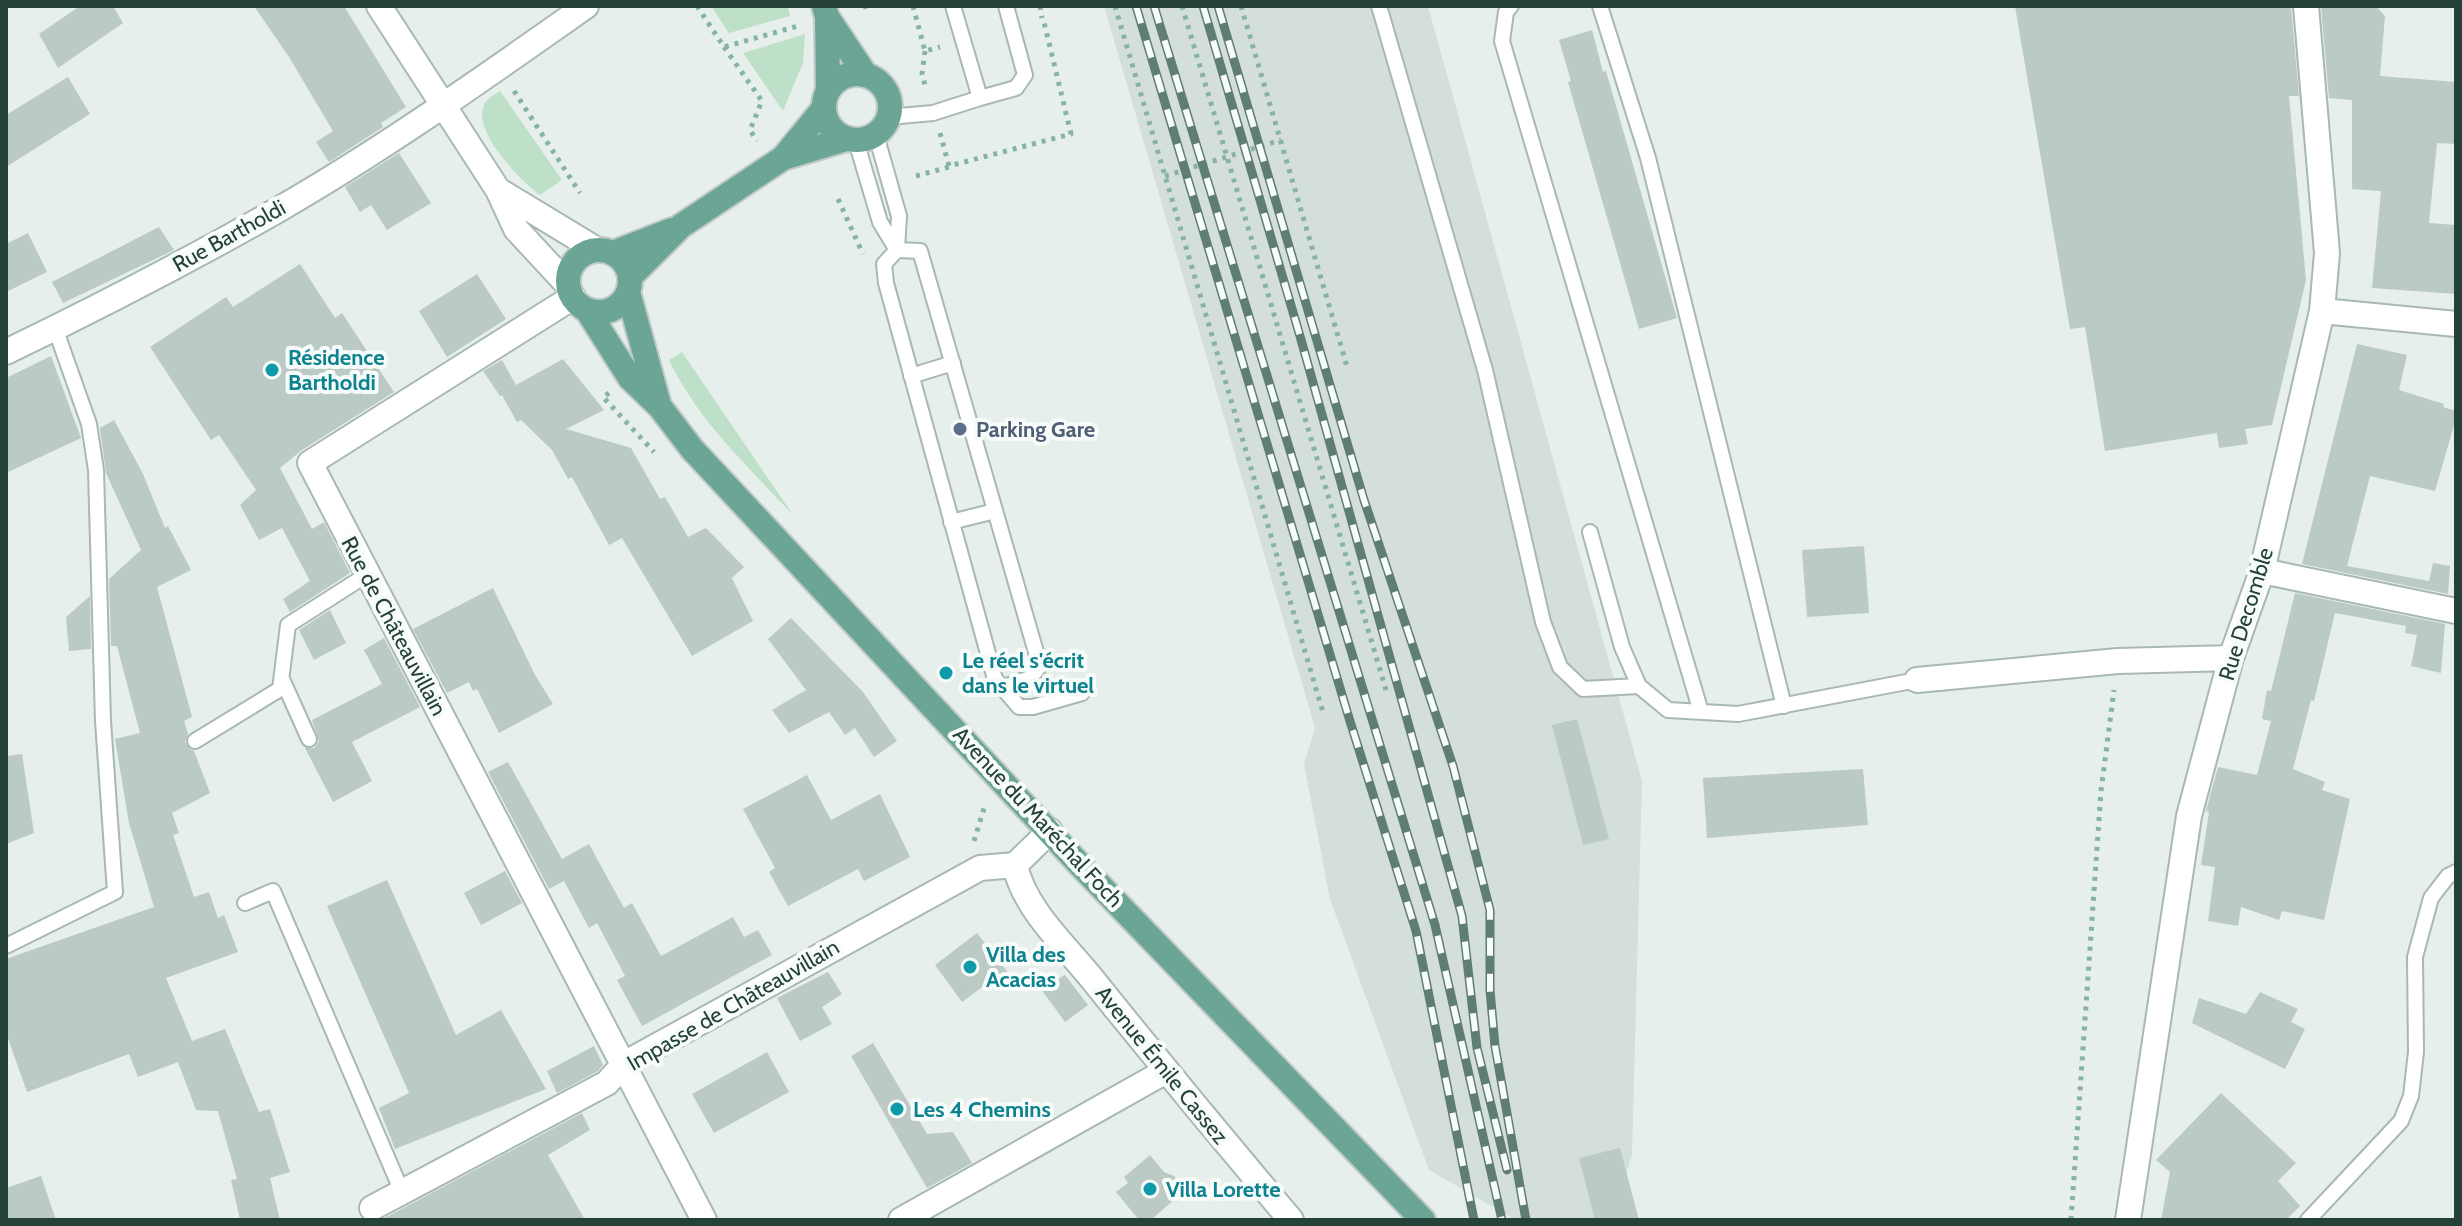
<svg xmlns="http://www.w3.org/2000/svg" width="2462" height="1226" font-family="Cabin,sans-serif">
  <rect width="100%" height="100%" fill="#e6efeb"/>
  <path fill="#d4dfda" d="M1104,6H1428L1642,781L1632,1155L1611,1220H1516L1429,1170L1330,899L1304,764L1315,728Z"/>
  <path fill="#bfe0c8" d="M711,6H788L790,16L729,33Z
    M805,34L803,63L783,111L743,53Z
    M500,91L562,180L540,195C521,181 475,134 483,108C485,99 493,96 500,91Z
    M682,352L793,515C748,466 698,421 669,360Z"/>
  <path fill="#bbcac4" d="M80,6H113L123,23L58,68L39,34Z
    M254,6H344L406,107L381,123L383,127L329,162L316,142L333,131L289,57Z
    M2015,6H2291L2299,96H2289L2306,280L2272,425L2245,429L2248,444L2219,448L2217,433L2105,451L2085,327L2070,329Z
    M2321,6H2376L2385,16L2380,76L2456,82V144L2437,143L2429,223L2456,225V294L2372,288L2381,191L2352,189V100L2329,98Z
    M1592,30L1603,72L1606,71L1677,318L1639,329L1568,82L1571,81L1559,40Z
    M68,77L90,114L6,167V115Z
    M399,153L431,203L387,230L371,205L360,212L345,187Z
    M159,227L174,250L63,303L52,282Z
    M28,233L47,272L6,292V244Z
    M300,264L335,318L342,313L394,392L302,450L280,468L312,529L324,522L350,573L290,612L283,599L310,581L282,528L259,540L240,505L256,490L219,435L211,440L150,347L226,297L233,307Z
    M477,274L506,319L447,357L419,311Z
    M2357,344L2407,355L2399,390L2444,404L2443,407L2456,411V418L2435,491L2370,476L2347,566L2429,581L2433,563L2450,566L2448,594L2302,564Z
    M51,356L81,438L6,473V378Z
    M563,359L604,410L566,429L631,448L660,499L665,497L688,537L706,528L744,567L732,578L753,621L692,656L622,538L609,545L572,477L568,479L552,450L521,420L517,422L502,395L500,396L483,371L502,360L516,385Z
    M114,420L143,474L165,528L168,526L191,570L157,587L192,717L184,721L188,734L185,742L190,749L194,751L210,793L172,813L179,833L173,835L194,897L209,892L218,918L224,915L238,952L166,978L192,1041L225,1029L259,1112L270,1109L290,1172L270,1178L280,1220H240L231,1180L237,1179L218,1111L196,1110L178,1062L138,1077L129,1054L27,1092L6,1033V959L154,907L129,823L115,739L140,733L117,646H111L109,579L141,550L106,473L100,428Z
    M1864,546L1869,613L1807,617L1802,550Z
    M493,588L535,675L553,704L499,733L477,689L473,691L469,682L447,693L413,629Z
    M2295,593L2445,624L2441,673L2411,666L2417,635L2405,633L2406,626L2335,613L2314,701L2311,700L2293,769L2325,782L2322,790L2350,799L2324,920L2282,911L2279,920L2241,907L2238,926L2208,921L2215,867L2201,865L2209,812L2206,811L2207,807L2218,767L2257,775L2271,721L2262,719L2267,690L2271,691Z
    M90,596L91,649L69,651L66,617Z
    M330,610L346,643L314,660L299,630Z
    M791,618L863,692L897,741L874,757L855,728L845,735L829,712L789,733L772,710L806,690L768,639Z
    M384,638L420,707L352,742L372,781L333,802L305,748H314L319,741L312,720L382,684L364,650Z
    M1577,719L1609,839L1583,845L1552,725Z
    M22,754L34,833L6,844V756Z
    M508,762L562,859L589,844L624,908L632,903L661,956L733,917L744,937L758,930L772,955L642,1026L617,980L625,976L597,923L589,928L564,881L549,889L488,772Z
    M1863,769L1868,825L1707,838L1703,778Z
    M807,775L831,820L880,794L910,857L864,881L858,869L788,906L769,872L775,868L743,809Z
    M505,871L522,903L481,925L464,893Z
    M387,880L456,1035L501,1010L546,1089L395,1149L379,1108L409,1093L327,906Z
    M977,933L1010,975L989,991L985,985L962,1002L935,965Z
    M828,972L842,994L822,1007L832,1024L800,1041L777,998Z
    M1065,975L1088,1005L1065,1022L1041,989Z
    M2260,992L2298,1009L2291,1022L2305,1029L2285,1069L2192,1023L2199,998L2246,1014Z
    M873,1043L927,1134L953,1132L972,1163L927,1188L851,1056Z
    M594,1046L603,1065L598,1071L557,1093L547,1071Z
    M767,1052L789,1092L714,1133L692,1094Z
    M2221,1093L2296,1163L2278,1181L2300,1206L2286,1220H2161L2170,1172L2156,1160Z
    M582,1113L590,1130L548,1155L585,1220H381Z
    M1620,1148L1639,1220H1595L1579,1158Z
    M1150,1155L1164,1172L1174,1176L1186,1189L1151,1220H1139L1116,1192L1128,1183L1124,1177Z
    M41,1176L56,1220H6V1188Z"/>
  <g fill="none" stroke-linecap="round" stroke-linejoin="round">
    <defs>
      <path id="service" d="M1379,6L1485,370L1543,622L1560,667L1583,689L1639,686
        M1511,6L1506,12L1502,41L1701,712
        M1600,6L1648,158L1784,706
        M980,98L1016,88L1025,75L1006,6
        M889,117L933,113L980,98L953,6
        M876,135L899,216L897,250L920,251L1040,666L1030,678L1001,688
        M856,141L880,222L897,250L884,264L886,283L995,679L1019,707H1033L1082,693
        M911,376L953,363
        M951,522L995,511
        M1590,532L1622,647L1639,686L1668,710L1738,714L1917,680
        M282,679L309,739
        M195,741L280,689L288,625L368,574
        M245,903L273,891L402,1192
        M6,946L115,892L103,721L96,470L89,424L55,328
        M2308,1220L2401,1121L2411,1096L2416,1052L2415,957L2431,898L2448,876L2456,872"/>
      <path id="minor" d="M379,6L498,190L516,229L568,285
        M498,190L597,250
        M573,297L310,463L704,1220
        M2322,311L2456,324
        M6,352C97,308 188,261 276,211C384,149 485,77 586,6
        M2262,571L2456,611
        M1917,680L2118,661L2231,658
        M1015,865C1024,909 1066,946 1093,980C1158,1061 1224,1141 1291,1220
        M372,1208L607,1083L624,1064L980,868L1015,865L1050,831
        M901,1220L1166,1071
        M2128,1220L2189,816L2231,658L2262,571L2322,311L2327,253L2306,6"/>
      <path id="primary" d="M824,6L827,17L828,90
        M827,17L865,74
        M824 107a33 33 0 1 1 66 0a33 33 0 1 1-66 0Z
        M783,158L846,139
        M568 281a31 31 0 1 1 62 0a31 31 0 1 1-62 0Z
        M613,253L672,230
        M630,277L681,226L783,158L823,109
        M628,292L659,405
        M587,310L630,378L660,407L692,449L1082,867L1423,1220"/>
    </defs>
    <use href="#service" stroke="#a8b8b2" stroke-width="18"/>
    <use href="#minor" stroke="#a8b8b2" stroke-width="28"/>
    <use href="#primary" stroke="#c2cac8" stroke-width="28"/>
    <path stroke="#86b3a5" stroke-width="5" stroke-dasharray="4 6" stroke-linecap="butt" d="M697,6L724,47L798,26
      M913,6L925,51L940,47
      M1040,6L1042,18
      M1115,6L1324,716
      M1182,6L1386,690
      M1241,6L1348,370
      M863,7L868,6
      M724,47L762,101L750,130L757,141
      M925,51L922,74L926,89
      M514,91L580,193
      M940,133L949,166L1071,134L1043,18
      M916,176L949,167
      M1165,176L1281,140
      M838,199L863,254
      M609,393L603,397L654,452
      M974,841L985,805
      M2071,1220L2101,791L2114,690"/>
    <use href="#service" stroke="#fff" stroke-width="14"/>
    <use href="#minor" stroke="#fff" stroke-width="24"/>
    <use href="#primary" stroke="#6aa596" stroke-width="24"/>
    <defs>
      <path id="rail" d="M1136,6L1349,718L1416,931L1474,1220
        M1154,6L1435,925L1502,1220
        M1203,6L1300,336L1462,916L1477,1048L1507,1170
        M1218,6L1364,500L1453,766L1490,910V990L1495,1046L1526,1220"/>
    </defs>
    <use href="#rail" stroke="#5f7d75" stroke-width="9"/>
    <use href="#rail" stroke="#f7fbf9" stroke-width="6" stroke-dasharray="18" stroke-linecap="butt"/>
  </g>
  <g fill="#0f9aa8" stroke="#f7fbf9" stroke-width="3">
    <circle cx="272" cy="370" r="8"/>
    <circle cx="946" cy="673" r="8"/>
    <circle cx="970" cy="967" r="8"/>
    <circle cx="897" cy="1109" r="8"/>
    <circle cx="1150" cy="1189" r="8"/>
  </g>
  <circle fill="#5c6f8a" stroke="#f7fbf9" stroke-width="3" cx="960" cy="429" r="8"/>
  <g text-anchor="middle" dominant-baseline="central" stroke-width="8" stroke-linejoin="round" paint-order="stroke">
    <g font-size="22" fill="#24423a" stroke="#f7fbf9">
      <text transform="translate(229 236) rotate(-29)">Rue Bartholdi</text>
      <text transform="translate(2246 614) rotate(-73)">Rue Decomble</text>
      <text transform="translate(394 626) rotate(62)">Rue de Châteauvillain</text>
      <text transform="translate(1038 817) rotate(47)">Avenue du Maréchal Foch</text>
      <text transform="translate(733 1005) rotate(-30)">Impasse de Châteauvillain</text>
      <text transform="translate(1162 1065) rotate(51)">Avenue Émile Cassez</text>
    </g>
    <g font-size="22" font-weight="bold" fill="#0d838f" stroke="#f7fbf9" text-anchor="start">
      <text x="288" y="357">Résidence<tspan x="288" dy="25">Bartholdi</tspan></text>
      <text x="962" y="660">Le réel s'écrit<tspan x="962" dy="25">dans le virtuel</tspan></text>
      <text x="986" y="954">Villa des<tspan x="986" dy="25">Acacias</tspan></text>
      <text x="913" y="1109">Les 4 Chemins</text>
      <text x="1166" y="1189">Villa Lorette</text>
    </g>
    <g font-size="22" font-weight="bold" fill="#4e5e75" stroke="#f7fbf9" text-anchor="start">
      <text x="976" y="429">Parking Gare</text>
    </g>
  </g>
  <rect width="2462" height="1226" fill="none" stroke="#24423a" stroke-width="16"/>
</svg>
